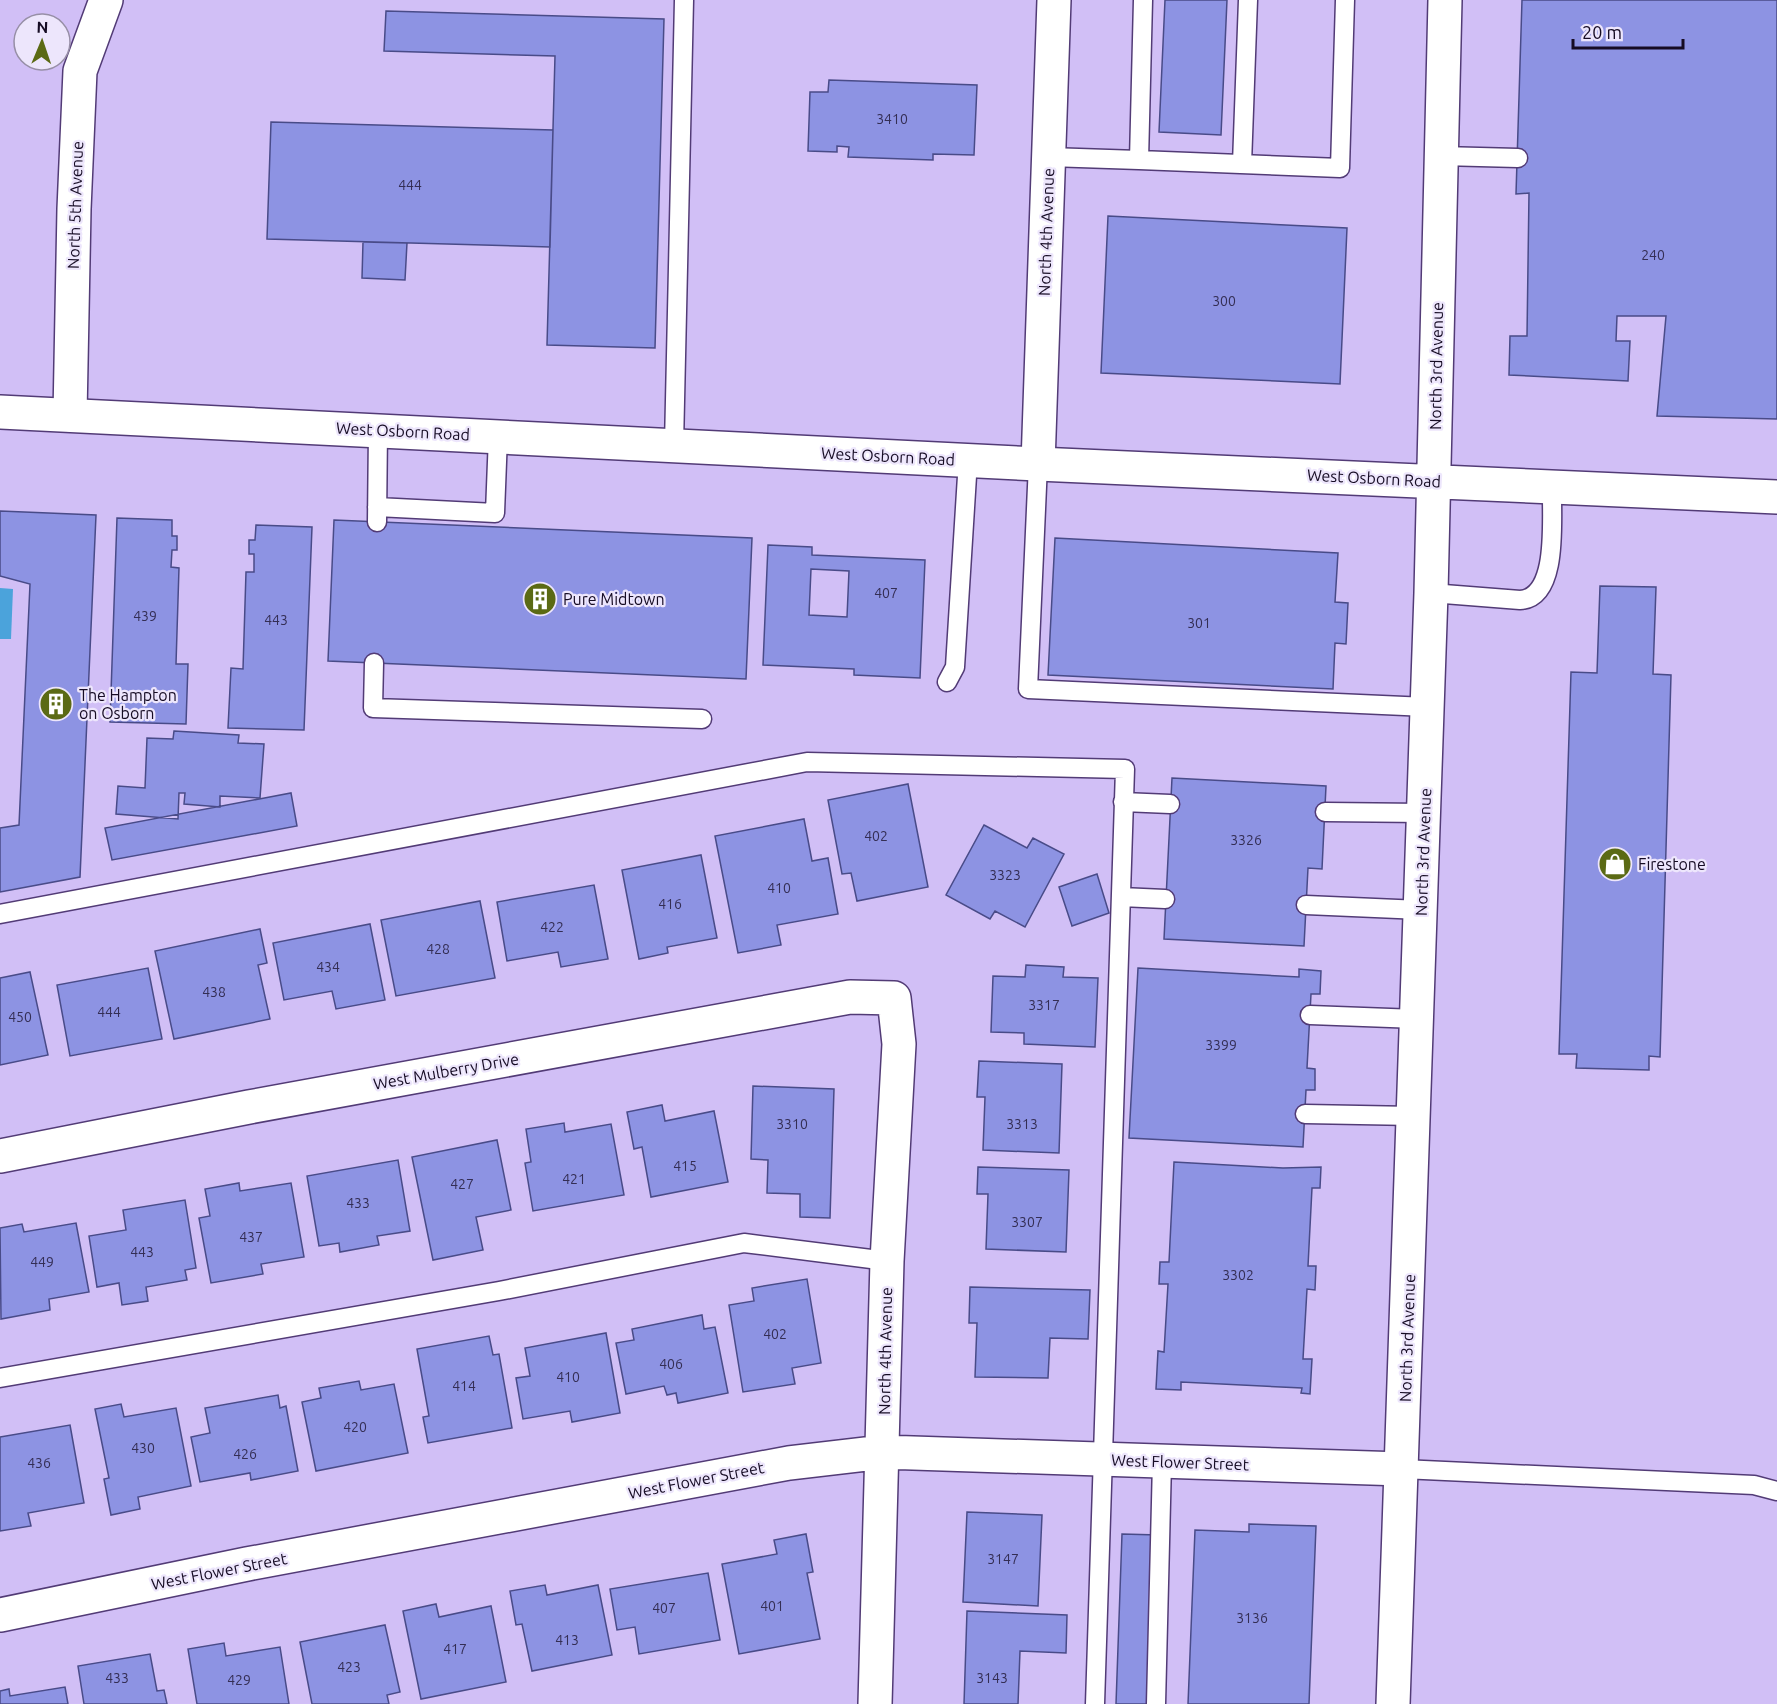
<svg xmlns="http://www.w3.org/2000/svg" width="1777" height="1704" font-family="Ubuntu,sans-serif">
  <rect width="100%" height="100%" fill="#d1bff6"/>
  <path fill="#4ba3db" d="M0,588L13,589L11,639H0Z"/>
  <path fill="#8d93e3" stroke="#494b88" stroke-width="1.5" fill-rule="evenodd" d="M1165,0H1227L1221,135L1159,132Z
    M1522,0H1777V419L1657,416L1666,316H1617L1616,341H1630L1628,381L1509,375L1510,336H1527L1529,193L1516,194Z
    M386,11L664,19L655,348L547,345L555,56L384,51Z
    M829,80L977,85L974,155L933,154V160L848,157L849,147L837,146V152L808,151L810,92H828Z
    M271,122L553,130L550,247L267,239Z
    M1108,216L1347,228L1340,384L1101,373Z
    M363,242L407,243L405,280L362,278Z
    M0,511L96,515L80,877L0,892V828L19,825L30,584L0,576Z
    M117,518L172,520V536H177V550H172L171,567L179,568L176,664H188L186,724L110,722Z
    M334,520L752,538L746,679L328,661Z
    M256,525L312,527L304,730L228,728L231,668L243,669L246,572H254V554H249V540H255Z
    M1055,538L1338,553L1335,602L1348,603L1346,644L1335,643L1333,689L1048,675Z
    M768,545L812,547V555L925,560L920,678L854,675V669L763,665ZM811,569L849,571L847,617L809,615Z
    M1600,586L1656,587L1653,674L1671,675L1660,1057L1649,1056V1070L1576,1068L1577,1054H1559L1571,672L1597,673Z
    M174,731L239,735L238,743L264,744L260,798L220,796V807L184,804L185,793H179L178,819L116,814L118,786L145,788L147,738L173,739Z
    M1172,778L1326,786L1322,869L1308,868L1304,946L1164,939Z
    M908,784L928,887L857,901L851,873L842,874L828,800Z
    M291,793L297,826L112,860L105,828Z
    M804,819L812,861L828,858L838,914L777,925L781,945L738,953L715,836Z
    M984,825L1027,848L1033,838L1064,854L1025,927L995,911L990,919L946,895Z
    M701,855L717,938L667,947L668,953L639,959L622,870Z
    M1097,874L1109,913L1072,926L1059,887Z
    M594,885L608,959L561,967L558,952L507,961L497,902Z
    M480,901L495,978L396,996L381,920Z
    M370,924L385,1000L336,1009L332,991L284,1000L273,943Z
    M260,929L267,963L258,965L270,1019L174,1039L155,951Z
    M1026,965L1064,967L1063,977L1098,978L1095,1047L1024,1044V1033L991,1032L993,976L1025,977Z
    M148,968L162,1039L70,1056L57,985Z
    M1138,968L1299,977V969L1321,971L1320,994H1311L1307,1068L1315,1069V1090H1306L1303,1147L1129,1138Z
    M30,972L48,1055L0,1065V978Z
    M979,1061L1062,1064L1059,1153L983,1150L985,1097H977Z
    M753,1086L834,1089L830,1218L800,1217V1194L767,1193L768,1160L751,1159Z
    M662,1105L665,1121L714,1111L728,1182L651,1197L642,1147L634,1149L627,1112Z
    M564,1123L565,1132L611,1124L624,1195L533,1211L525,1163L531,1162L526,1129Z
    M497,1140L511,1210L476,1217L483,1250L433,1260L412,1157Z
    M398,1160L410,1231L377,1236L379,1245L340,1252L339,1243L319,1246L307,1176Z
    M1174,1162L1283,1168L1321,1167L1320,1188H1312L1308,1266H1316L1315,1290L1307,1289L1303,1359H1312L1310,1394L1301,1393L1302,1388L1181,1382V1390L1156,1389L1158,1351L1164,1352L1168,1284H1159L1160,1262H1169Z
    M978,1167L1069,1170L1066,1252L986,1249L988,1194H977Z
    M239,1183L240,1191L291,1183L304,1257L261,1264L263,1274L211,1283L199,1218L210,1216L205,1189Z
    M185,1200L196,1268L185,1270L187,1280L146,1287L148,1301L122,1305L119,1283L97,1287L89,1236L126,1230L123,1210Z
    M76,1223L89,1292L49,1299L50,1310L1,1319L0,1228L22,1224L24,1232Z
    M807,1279L821,1363L792,1368L795,1384L743,1392L729,1305L754,1301L752,1288Z
    M970,1287L1090,1290L1088,1339L1050,1338L1048,1378L975,1377L977,1323H969Z
    M702,1315L704,1329L715,1327L728,1393L678,1403L676,1393L667,1395L664,1386L626,1394L616,1343L634,1340L632,1329Z
    M606,1333L620,1413L572,1422L570,1411L523,1419L516,1378L530,1376L525,1348Z
    M489,1336L493,1355L499,1354L512,1428L428,1443L423,1417L429,1416L417,1349Z
    M359,1381L361,1390L394,1384L408,1453L316,1471L302,1402L321,1398L319,1388Z
    M278,1395L280,1408L286,1406L298,1471L251,1480L250,1473L200,1482L191,1437L210,1433L205,1408Z
    M121,1404L124,1417L176,1408L191,1486L138,1497L140,1509L111,1515L104,1479L109,1478L95,1409Z
    M70,1425L84,1503L28,1513L31,1526L0,1531V1437Z
    M967,1512L1042,1515L1038,1606L963,1602Z
    M1249,1524L1316,1526L1309,1704H1188L1195,1530L1249,1532Z
    M806,1534L813,1572L807,1573L820,1639L739,1654L722,1564L777,1554L774,1540Z
    M1122,1534L1158,1535L1152,1704H1116Z
    M708,1573L720,1640L639,1654L635,1627L617,1630L610,1589Z
    M545,1585L547,1595L598,1585L612,1655L532,1671L522,1624L516,1625L510,1591Z
    M436,1604L439,1617L491,1606L506,1682L421,1699L403,1611Z
    M967,1611L1067,1615L1066,1653L1020,1651L1018,1704H964Z
    M385,1625L400,1692L387,1695L389,1704H312L300,1642Z
    M224,1643L226,1656L280,1647L289,1704H197L188,1649Z
    M150,1654L157,1691L164,1690L167,1704H84L78,1666Z
    M65,1687L68,1704H0V1691L9,1689L10,1696Z"/>
  <g fill="none" stroke-linecap="round" stroke-linejoin="round">
    <defs>
      <path id="service" d="M1441,156L1518,158
        M1049,157L1139,160L1143,0
        M1139,160L1340,168L1345,0
        M1242,164L1248,0
        M674,445L684,0
        M1038,464L1028,689L1427,707
        M377,507L495,513L498,436
        M377,522L378,430
        M1431,593L1520,600C1560,598 1551,515 1552,486
        M374,663L373,708L702,719
        M947,682L955,667L968,460
        M1123,802L1170,804
        M1325,812L1424,813
        M1121,897L1165,899
        M1306,905L1421,910
        M0,914L807,762L1125,769L1095,1704
        M1310,1015L1417,1019
        M1305,1114L1414,1116
        M0,1378L499,1291L744,1243L887,1261
        M1402,1469L1754,1485L1777,1491
        M1156,1704L1162,1462"/>
      <path id="minor" d="M70,415L74,209L80,71L106,0
        M1038,464L1054,0
        M0,1156L249,1107L850,997L894,998L899,1044L887,1261L875,1704
        M0,1615L247,1564L789,1463L883,1452L1402,1469"/>
      <path id="tertiary" d="M0,412L1038,464L1777,497
        M1393,1704L1431,593L1445,0"/>
    </defs>
    <use href="#service" stroke="#523b76" stroke-width="21"/>
    <use href="#minor" stroke="#523b76" stroke-width="36"/>
    <use href="#tertiary" stroke="#523b76" stroke-width="36"/>
    <use href="#service" stroke="#fff" stroke-width="18"/>
    <use href="#minor" stroke="#fff" stroke-width="33"/>
    <use href="#tertiary" stroke="#fff" stroke-width="33"/>
  </g>
  <defs>
    <symbol id="building-disc" viewBox="-11 -11 22 22"><circle r="9.5" fill="#5b6a14" stroke="#ede6fc"/><path d="M-4-6H4V6H1V3H-1V6H-4ZM-2.5-4.3h1.7v1.8h-1.7ZM.8-4.3h1.7v1.8H.8ZM-2.5-1h1.7V.8h-1.7ZM.8-1h1.7V.8H.8Z" fill="#fff"/></symbol>
    <symbol id="shop-disc" viewBox="-11 -11 22 22"><circle r="9.5" fill="#5b6a14" stroke="#ede6fc"/><path d="M-5-2.5h2.3a2.7 3.5 0 0 1 5.4 0H5L5.5 6h-11ZM-1.5-2.5h3a1.5 2.3 0 0 0-3 0Z" fill="#fff"/></symbol>
  </defs>
  <g fill-rule="evenodd">
    <use href="#building-disc" x="521" y="580" width="38" height="38"/>
    <use href="#building-disc" x="37" y="685" width="38" height="38"/>
    <use href="#shop-disc" x="1596" y="845" width="38" height="38"/>
  </g>
  <g text-anchor="middle" dominant-baseline="central" stroke-width="4.5" stroke-linejoin="round" paint-order="stroke">
    <g font-size="14" fill="#342e54">
      <text x="892" y="119">3410</text>
      <text x="410" y="185">444</text>
      <text x="1653" y="255">240</text>
      <text x="1224" y="301">300</text>
      <text x="886" y="593">407</text>
      <text x="145" y="616">439</text>
      <text x="276" y="620">443</text>
      <text x="1199" y="623">301</text>
      <text x="876" y="836">402</text>
      <text x="1246" y="840">3326</text>
      <text x="1005" y="875">3323</text>
      <text x="779" y="888">410</text>
      <text x="670" y="904">416</text>
      <text x="552" y="927">422</text>
      <text x="438" y="949">428</text>
      <text x="328" y="967">434</text>
      <text x="214" y="992">438</text>
      <text x="1044" y="1005">3317</text>
      <text x="109" y="1012">444</text>
      <text x="20" y="1017">450</text>
      <text x="1221" y="1045">3399</text>
      <text x="792" y="1124">3310</text>
      <text x="1022" y="1124">3313</text>
      <text x="685" y="1166">415</text>
      <text x="574" y="1179">421</text>
      <text x="462" y="1184">427</text>
      <text x="358" y="1203">433</text>
      <text x="1027" y="1222">3307</text>
      <text x="251" y="1237">437</text>
      <text x="142" y="1252">443</text>
      <text x="42" y="1262">449</text>
      <text x="1238" y="1275">3302</text>
      <text x="775" y="1334">402</text>
      <text x="671" y="1364">406</text>
      <text x="568" y="1377">410</text>
      <text x="464" y="1386">414</text>
      <text x="355" y="1427">420</text>
      <text x="143" y="1448">430</text>
      <text x="245" y="1454">426</text>
      <text x="39" y="1463">436</text>
      <text x="1003" y="1559">3147</text>
      <text x="772" y="1606">401</text>
      <text x="664" y="1608">407</text>
      <text x="1252" y="1618">3136</text>
      <text x="567" y="1640">413</text>
      <text x="455" y="1649">417</text>
      <text x="349" y="1667">423</text>
      <text x="117" y="1678">433</text>
      <text x="992" y="1678">3143</text>
      <text x="239" y="1680">429</text>
    </g>
    <g font-size="16" fill="#160c24" stroke="#ede6fc">
      <text transform="translate(75 205) rotate(-88)">North 5th Avenue</text>
      <text transform="translate(1046 232) rotate(-88)">North 4th Avenue</text>
      <text transform="translate(1436 366) rotate(-89)">North 3rd Avenue</text>
      <text transform="translate(403 431) rotate(3)">West Osborn Road</text>
      <text transform="translate(888 456) rotate(3)">West Osborn Road</text>
      <text transform="translate(1374 478) rotate(3)">West Osborn Road</text>
      <text transform="translate(1423 852) rotate(-88)">North 3rd Avenue</text>
      <text transform="translate(446 1071) rotate(-10)">West Mulberry Drive</text>
      <text transform="translate(1407 1338) rotate(-88)">North 3rd Avenue</text>
      <text transform="translate(885 1351) rotate(-89)">North 4th Avenue</text>
      <text transform="translate(1180 1462) rotate(2)">West Flower Street</text>
      <text transform="translate(696 1480) rotate(-11)">West Flower Street</text>
      <text transform="translate(219 1571) rotate(-11)">West Flower Street</text>
    </g>
    <g font-size="16" fill="#160c24" stroke="#ede6fc" text-anchor="start">
      <text x="563" y="599">Pure Midtown</text>
      <text x="79" y="695">The Hampton<tspan x="79" dy="18">on Osborn</tspan></text>
      <text x="1638" y="864">Firestone</text>
    </g>
  </g>
  <g transform="translate(42 42) rotate(2)"><circle r="28" fill="#ede6fc" stroke="#978fa6" stroke-width="1.5"/>
  <path d="M0-4.5L10 22L0 15L-10 22Z" fill="#5b6a14"/>
  <text y="-9" font-size="16" font-weight="bold" text-anchor="middle" fill="#160c24">N</text>
  </g>
  <path d="M1573 39v9h110v-9" fill="none" stroke="#160c24" stroke-width="3"/>
  <text x="1582" y="39" font-size="18" fill="#160c24" stroke="#ede6fc" stroke-width="4.5" paint-order="stroke">20 m</text>
</svg>
